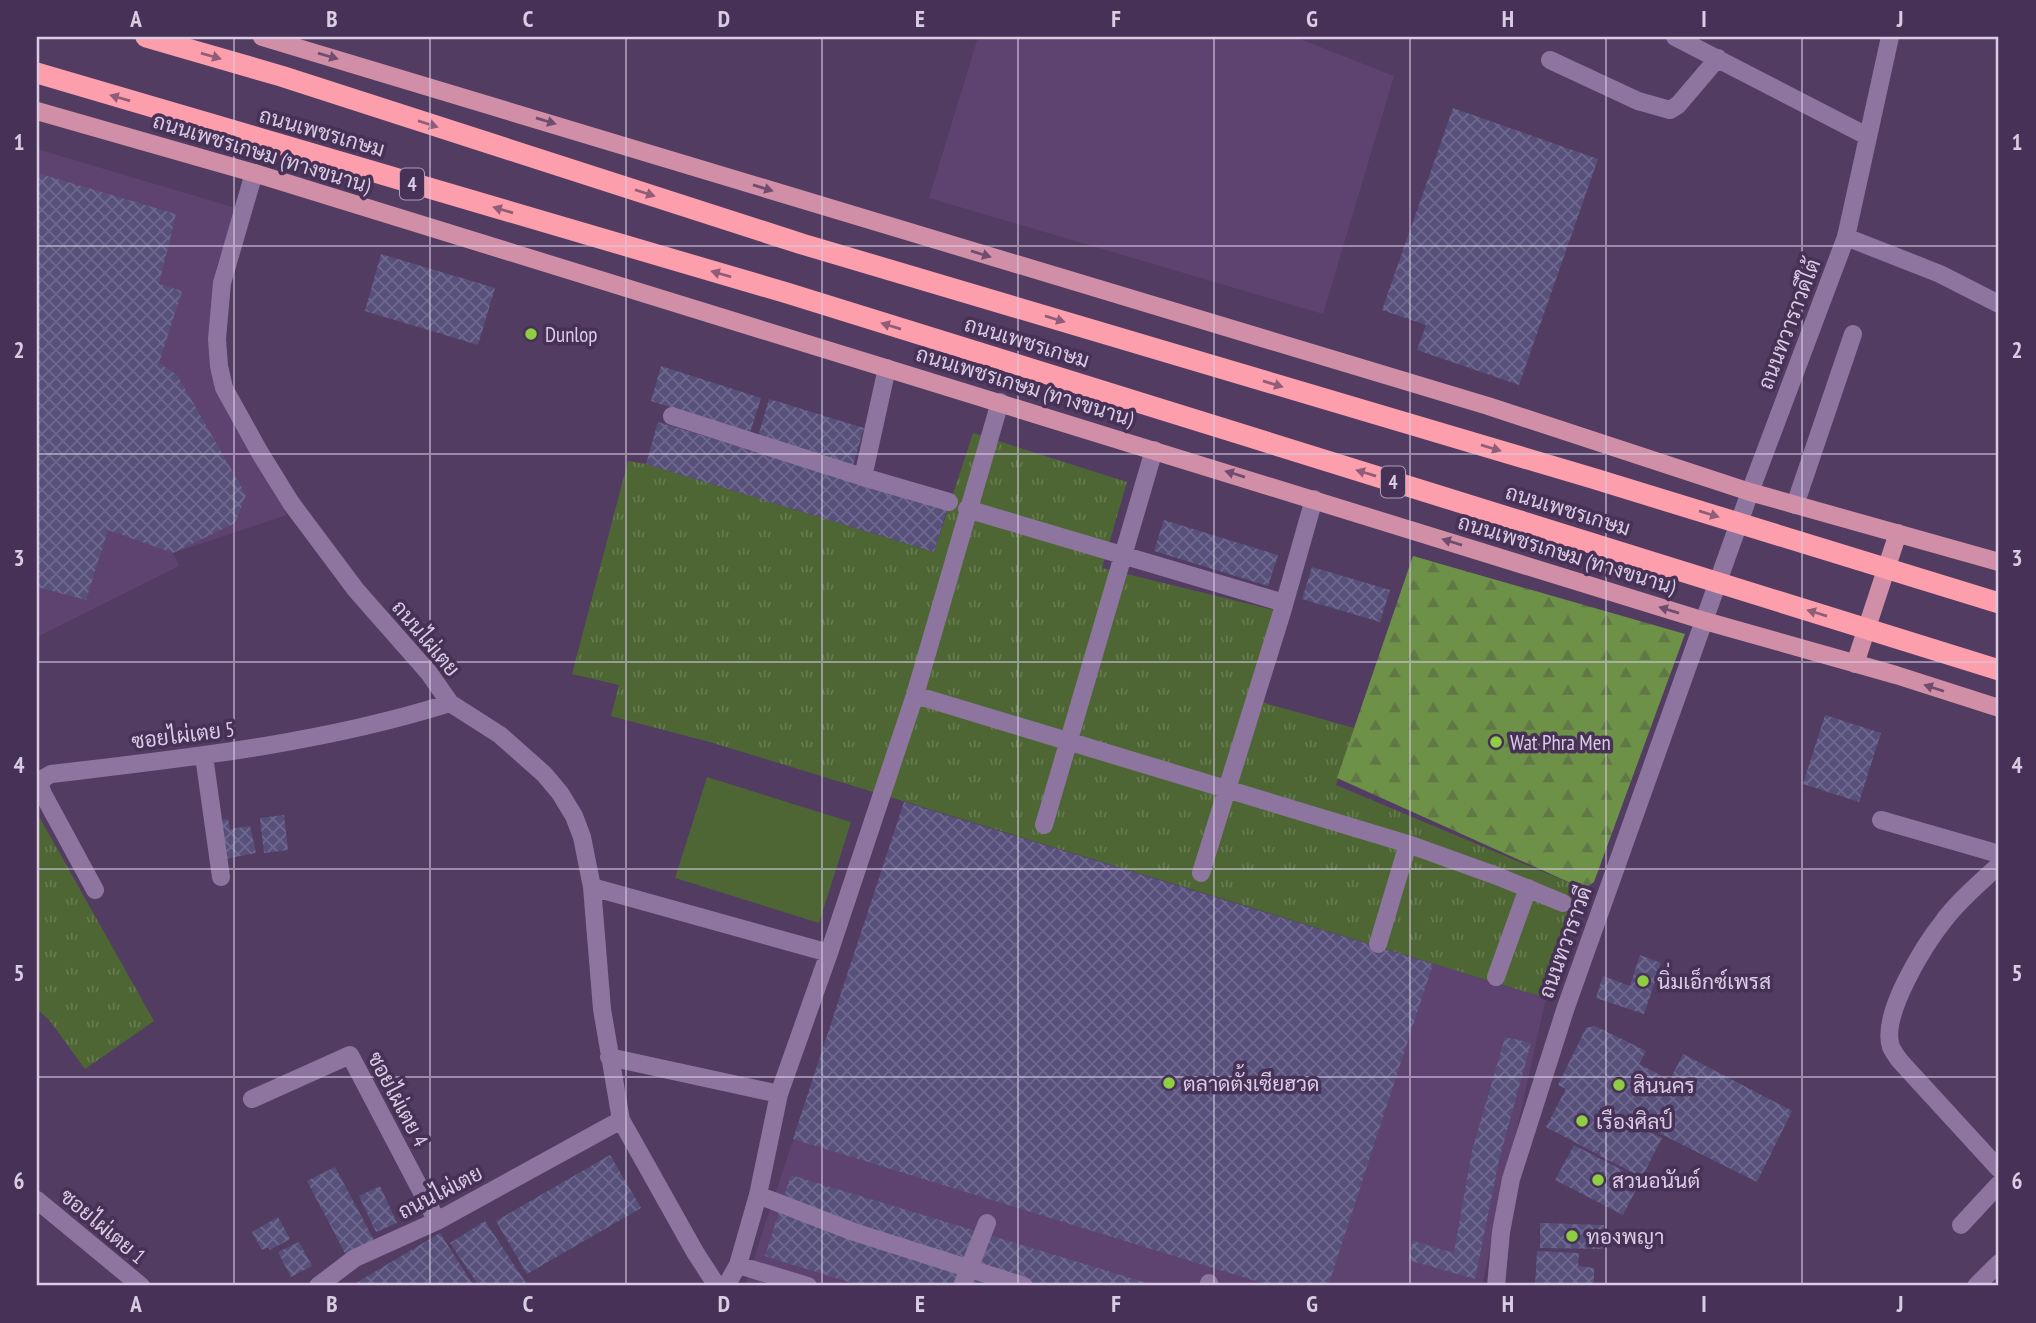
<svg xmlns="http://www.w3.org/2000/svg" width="2036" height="1323" font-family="'PT Sans Narrow',Sarabun,sans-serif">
  <defs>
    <pattern id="grass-tufts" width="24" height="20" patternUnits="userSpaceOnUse" patternTransform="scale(1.75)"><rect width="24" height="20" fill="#4d6633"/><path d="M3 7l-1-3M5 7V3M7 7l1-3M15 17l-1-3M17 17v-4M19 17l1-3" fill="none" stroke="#667b50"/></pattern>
    <pattern id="forest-firs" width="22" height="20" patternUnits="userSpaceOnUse" patternTransform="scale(1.75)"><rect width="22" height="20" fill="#6d9146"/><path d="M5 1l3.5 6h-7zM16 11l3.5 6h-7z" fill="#607845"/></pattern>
    <pattern id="building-cross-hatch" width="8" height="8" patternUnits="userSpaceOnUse" patternTransform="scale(1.75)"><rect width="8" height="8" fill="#57507b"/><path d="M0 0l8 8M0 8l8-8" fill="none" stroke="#6f688e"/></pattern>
  </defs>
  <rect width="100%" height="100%" fill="#523c62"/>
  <path fill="#5e4371" d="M978,37H1295L1394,76L1323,314L929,198Z
    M37,149L236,208L216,269L214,389L287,515L173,553L179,566L37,637Z
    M904,802L1546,998L1482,1286H745Z"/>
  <path fill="url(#grass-tufts)" d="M973,433L1127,482L1102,568L1282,612L1254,700L1354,728L1336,785L1584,889L1546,998L713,743L611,716L619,685L572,674L628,461L646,464L934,552Z
    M37,813L154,1021L85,1069L50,1021L37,1009Z"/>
  <path fill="url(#forest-firs)" d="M1413,556L1685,634L1594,882L1584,889L1337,778Z"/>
  <path fill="#4d6633" d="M707,777L851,822L819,923L675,878Z"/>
  <path fill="url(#building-cross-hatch)" d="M1453,108L1598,159L1519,385L1417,350L1426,325L1382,310Z
    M37,173L176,214L159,284L182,291L159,363L177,375L246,495L235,523L173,553L108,530L86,600L37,587Z
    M381,254L495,288L478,345L365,311Z
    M661,366L761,398L750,433L651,401Z
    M769,399L864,428L853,465L758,437Z
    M658,422L947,510L934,552L646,464Z
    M1164,520L1278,555L1268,586L1154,551Z
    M1312,567L1390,590L1380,622L1302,599Z
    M1825,715L1881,733L1859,802L1803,784Z
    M904,802L1433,964L1328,1286H1272L793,1139Z
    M284,815L288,850L264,853L260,818Z
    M228,819L230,829L250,826L256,853L220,860L212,822Z
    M1640,955L1661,963L1644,1014L1596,998L1603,976L1630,986Z
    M1595,1026L1646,1051L1639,1064L1670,1080L1683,1054L1792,1111L1757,1182L1647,1127L1645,1130L1662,1138L1642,1177L1598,1155L1603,1145L1597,1154L1546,1127L1566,1089L1558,1085L1586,1028Z
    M1505,1037L1531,1043L1499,1160L1475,1279L1408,1260L1413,1241L1454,1253L1472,1151Z
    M1574,1145L1641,1180L1623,1215L1555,1180Z
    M610,1155L641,1208L527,1274L496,1221Z
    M335,1167L375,1242L347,1257L307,1181Z
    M791,1175L1157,1286H861L765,1256Z
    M380,1186L397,1223L376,1232L359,1196Z
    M278,1217L290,1239L270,1250L268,1247L262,1250L252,1232Z
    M485,1221L528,1286H479L450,1243Z
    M1540,1223L1604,1225L1603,1249L1540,1248Z
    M440,1233L474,1286H351L366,1277Z
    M299,1242L312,1266L291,1277L278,1252Z
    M1537,1251L1579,1253L1578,1266L1594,1268V1286H1535Z"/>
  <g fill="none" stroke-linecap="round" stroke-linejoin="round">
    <path stroke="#8e75a0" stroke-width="18" d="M1675,37L1867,136
      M1550,60L1638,101L1670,110L1678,105L1718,58
      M254,173L222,283L217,339L219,366L224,388L260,453L291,503L356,590L429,673L450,703L500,735L544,774L560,793L574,816L582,837L592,887L602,1009L621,1120L695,1252L717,1286
      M1846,237L1940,274L1999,304
      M672,416L863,477L887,368
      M863,477L949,502
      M1795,505L1853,334
      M967,509L1284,603
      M915,695L1408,844L1497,876L1563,903
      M204,756L221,877
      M1881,820L1999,854
      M1044,825L1154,450
      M1999,865C1981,882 1960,899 1945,919C1925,944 1880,1015 1891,1047C1893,1051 1897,1057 1900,1061L1999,1169
      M1201,873L1282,612L1314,499
      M592,887L829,953
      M95,890L43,794L40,785L44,778L51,774C186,758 320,744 450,703
      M1378,944L1408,844
      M1496,977L1528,888
      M609,1057L779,1094
      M252,1099L350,1055L437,1221
      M758,1195L854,1232L1024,1286
      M37,1200L141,1286
      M1961,1225L1999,1184
      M738,1265L808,1286
      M318,1286L355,1258L437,1221L621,1120
      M726,1286L738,1265L758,1195L779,1094L829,953L915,695L1000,402
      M962,1286L987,1223
      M1208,1286L1209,1283
      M1496,1286L1501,1232L1511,1179L1566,1007L1750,492L1846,237L1890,37
      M1976,1286L1999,1263"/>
    <path stroke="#d18ea7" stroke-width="18" d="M262,37L1488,406L1750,492L1999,562
      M37,111L254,173L1705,621L1896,675L1999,708
      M1855,664L1898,533"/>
    <path stroke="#fd9eac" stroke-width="21" d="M146,37L281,76L802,244L1592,478L1999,603
      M37,73L787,293L1999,670"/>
  </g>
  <defs><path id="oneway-solid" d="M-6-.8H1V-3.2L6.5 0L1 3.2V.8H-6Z" transform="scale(1.75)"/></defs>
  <g fill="#905d79">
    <use href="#oneway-solid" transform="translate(211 56) rotate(16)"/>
    <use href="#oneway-solid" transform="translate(120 98) rotate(-164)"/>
    <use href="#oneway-solid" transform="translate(428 124) rotate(18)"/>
    <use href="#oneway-solid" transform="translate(645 193) rotate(18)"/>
    <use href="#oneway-solid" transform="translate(503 210) rotate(-164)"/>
    <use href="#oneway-solid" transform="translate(721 274) rotate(-164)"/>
    <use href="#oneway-solid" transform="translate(1055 319) rotate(17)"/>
    <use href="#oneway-solid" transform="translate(891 326) rotate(-163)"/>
    <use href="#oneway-solid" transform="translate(1273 384) rotate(17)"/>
    <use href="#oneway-solid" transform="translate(1491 448) rotate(17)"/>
    <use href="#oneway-solid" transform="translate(1366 473) rotate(-163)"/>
    <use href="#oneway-solid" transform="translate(1709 514) rotate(17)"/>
    <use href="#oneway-solid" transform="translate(1817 613) rotate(-163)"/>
  </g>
  <g fill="#704d6f">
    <use href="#oneway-solid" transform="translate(328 56) rotate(16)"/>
    <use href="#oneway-solid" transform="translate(546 121) rotate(17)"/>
    <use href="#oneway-solid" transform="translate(763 188) rotate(17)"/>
    <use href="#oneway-solid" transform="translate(981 254) rotate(17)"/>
    <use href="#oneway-solid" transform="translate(1235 474) rotate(-163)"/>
    <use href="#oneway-solid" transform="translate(1452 542) rotate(-163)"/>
    <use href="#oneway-solid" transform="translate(1669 610) rotate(-163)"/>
    <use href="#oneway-solid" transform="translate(1934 688) rotate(-162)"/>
  </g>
  <path fill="none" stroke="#d9cce3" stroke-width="2" stroke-opacity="0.55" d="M234,37V1286M430,37V1286M626,37V1286M822,37V1286M1018,37V1286M1214,37V1286M1410,37V1286M1606,37V1286M1802,37V1286M37,246H1999M37,454H1999M37,662H1999M37,869H1999M37,1077H1999"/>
  <g fill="#8fcd42" stroke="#473157" stroke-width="2.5">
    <circle cx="531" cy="334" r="7"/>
    <circle cx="1496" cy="742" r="7"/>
    <circle cx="1643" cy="981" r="7"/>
    <circle cx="1169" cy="1083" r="7"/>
    <circle cx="1619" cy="1085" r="7"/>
    <circle cx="1582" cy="1121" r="7"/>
    <circle cx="1598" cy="1180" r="7"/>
    <circle cx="1572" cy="1236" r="7"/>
  </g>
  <g text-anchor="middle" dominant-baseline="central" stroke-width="7" stroke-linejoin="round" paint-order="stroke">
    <g fill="#473157" stroke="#ad9eb9" stroke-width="2">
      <rect x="400" y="168.5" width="24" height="31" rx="5"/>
      <rect x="1381" y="466.5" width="24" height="31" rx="5"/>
    </g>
    <g font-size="19" font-weight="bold" fill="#d9cce3">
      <text x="412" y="184">4</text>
      <text x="1393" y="482">4</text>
    </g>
    <g font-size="21" fill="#d9cce3" stroke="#473157">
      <text transform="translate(322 132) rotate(16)">ถนนเพชรเกษม</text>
      <text transform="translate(262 153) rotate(17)">ถนนเพชรเกษม (ทางขนาน)</text>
      <text transform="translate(1789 324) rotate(-69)">ถนนทวาราวดีใต้</text>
      <text transform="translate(1027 342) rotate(17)">ถนนเพชรเกษม</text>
      <text transform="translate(1025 386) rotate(17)">ถนนเพชรเกษม (ทางขนาน)</text>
      <text transform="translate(1568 510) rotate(17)">ถนนเพชรเกษม</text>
      <text transform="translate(1567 554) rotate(17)">ถนนเพชรเกษม (ทางขนาน)</text>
      <text transform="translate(426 638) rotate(50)">ถนนไผ่เตย</text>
      <text transform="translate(183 735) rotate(-7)">ซอยไผ่เตย 5</text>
      <text transform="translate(1565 942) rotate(-70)">ถนนทวาราวดี</text>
      <text transform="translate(398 1099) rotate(62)">ซอยไผ่เตย 4</text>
      <text transform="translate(440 1192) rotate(-27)">ถนนไผ่เตย</text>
      <text transform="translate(103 1226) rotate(40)">ซอยไผ่เตย 1</text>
    </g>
    <g font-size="21" fill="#d9cce3" stroke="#473157" text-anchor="start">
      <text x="545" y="334">Dunlop</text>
      <text x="1510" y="742">Wat Phra Men</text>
      <text x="1657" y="981">นิ่มเอ็กซ์เพรส</text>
      <text x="1183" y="1083">ตลาดตั้งเซียฮวด</text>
      <text x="1633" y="1085">สินนคร</text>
      <text x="1596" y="1121">เรืองศิลป์</text>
      <text x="1612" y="1180">สวนอนันต์</text>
      <text x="1586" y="1236">ทองพญา</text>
    </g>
  </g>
  <rect width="2036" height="1323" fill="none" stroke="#473157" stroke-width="77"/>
  <rect x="38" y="38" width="1959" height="1246" fill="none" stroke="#d9cce3" stroke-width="2.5"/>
  <g font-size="23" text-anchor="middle" font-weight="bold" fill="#d9cce3">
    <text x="136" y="27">A</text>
    <text x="332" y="27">B</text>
    <text x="528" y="27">C</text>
    <text x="724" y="27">D</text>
    <text x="920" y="27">E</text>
    <text x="1116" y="27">F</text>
    <text x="1312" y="27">G</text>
    <text x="1508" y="27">H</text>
    <text x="1704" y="27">I</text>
    <text x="1900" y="27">J</text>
    <text x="19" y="150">1</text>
    <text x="2017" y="150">1</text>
    <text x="19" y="358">2</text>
    <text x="2017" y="358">2</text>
    <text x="19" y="566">3</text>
    <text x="2017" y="566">3</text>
    <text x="19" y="773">4</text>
    <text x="2017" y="773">4</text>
    <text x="19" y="981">5</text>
    <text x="2017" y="981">5</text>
    <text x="19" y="1189">6</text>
    <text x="2017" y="1189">6</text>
    <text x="136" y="1312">A</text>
    <text x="332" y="1312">B</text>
    <text x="528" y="1312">C</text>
    <text x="724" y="1312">D</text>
    <text x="920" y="1312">E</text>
    <text x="1116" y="1312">F</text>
    <text x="1312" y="1312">G</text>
    <text x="1508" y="1312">H</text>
    <text x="1704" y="1312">I</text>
    <text x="1900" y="1312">J</text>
  </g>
</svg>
